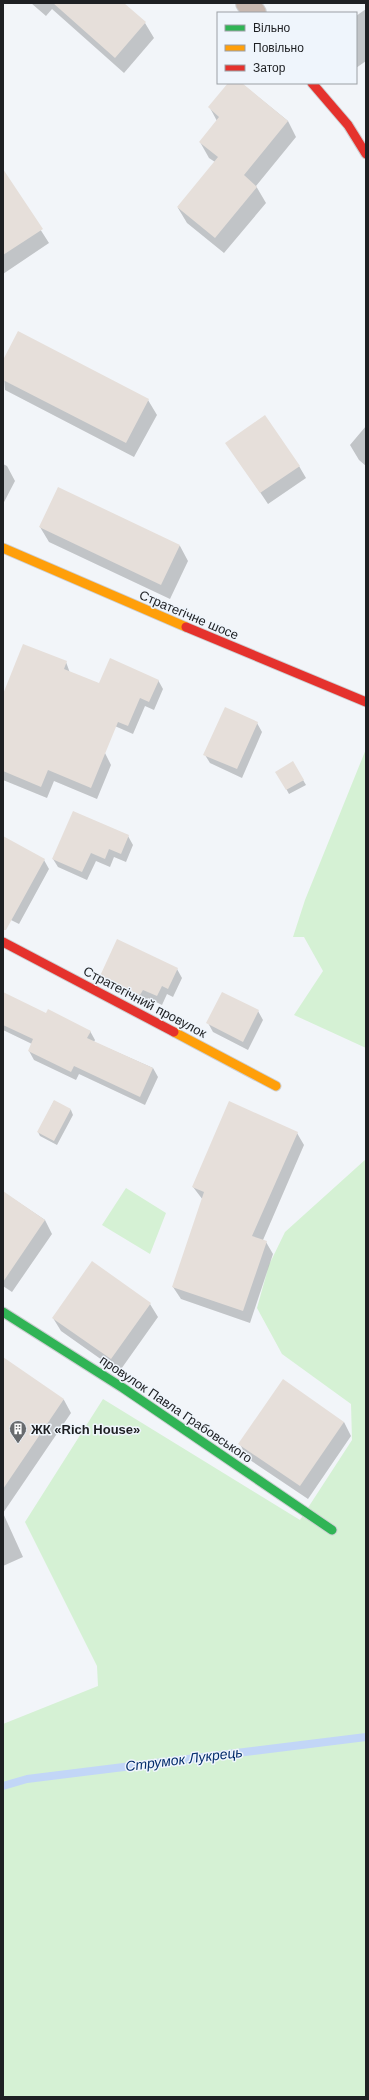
<svg xmlns="http://www.w3.org/2000/svg" width="369" height="2100" font-family="Arial,sans-serif">
  <rect width="100%" height="100%" fill="#f2f5f9"/>
  <path fill="#d5f1d4" d="M366,749V1048L294,1015L323,971L304,937H293L305,900Z
    M366,1159V2097H3V1724L98,1686L97,1666L25,1522L103,1399L300,1520L352,1440L351,1404L282,1354L257,1308L269,1265L285,1232Z
    M126,1188L166,1213L150,1254L102,1225Z"/>
  <path fill="#0003" d="M31,3H123L145,23L154,38L124,73L52,9L46,16Z
    M366,9V61L356,68V16Z
    M230,83H241L288,121L296,137L256,186L266,203L224,253L187,223L178,208L215,162L209,158L200,142L217,121L210,108Z
    M3,171L49,243L3,274Z
    M3,362L148,400L157,415L134,457L5,390Z
    M366,426V466L359,460L350,445Z
    M227,443L299,466L306,478L268,504Z
    M3,464L7,466L15,481L3,504Z
    M40,527L180,546L188,561L170,599L49,542Z
    M66,662L70,673L100,684L158,680L163,689L154,710L145,706L133,734L17,683Z
    M3,712L105,753L111,765L97,799L54,781L47,798L3,780Z
    M257,723L262,732L242,778L210,763L205,755Z
    M293,763L306,785L289,794L277,772Z
    M128,836L133,845L126,862L114,857L110,867L96,861L87,880L58,867L53,859Z
    M3,850L44,860L49,869L19,924L3,916Z
    M177,969L182,978L173,997L167,994L162,1005L148,998L145,1003L106,984L101,975Z
    M3,994L47,1015L90,1031L95,1040L94,1042L153,1068L158,1077L145,1105L79,1074L76,1080L34,1060L29,1051L32,1044L3,1030Z
    M258,1011L263,1020L248,1050L213,1032L208,1023Z
    M54,1101L71,1110L73,1115L57,1145L40,1136L38,1132Z
    M297,1133L304,1145L263,1240L266,1242L273,1254L250,1323L181,1299L173,1287L203,1200L193,1187Z
    M3,1192L45,1220L52,1234L12,1292L3,1286Z
    M150,1304L158,1317L119,1372L61,1331L53,1318Z
    M6,1360L64,1400L71,1413L3,1513L23,1557L3,1566V1364Z
    M344,1422L351,1436L308,1499L247,1458L240,1444Z"/>
  <g fill="none" stroke-linecap="round" stroke-linejoin="round">
    <path stroke="#c2d6f7" stroke-width="8" d="M3,1786L27,1779L366,1737"/>
  </g>
  <path fill="#e6dfda" d="M53,3H124L146,22L115,58Z
    M228,83H242L288,121L244,175L257,187L215,238L177,207L218,157L199,142L219,117L208,107Z
    M3,169L43,229L3,255Z
    M18,331L149,399L126,443L3,380V360Z
    M265,415L300,466L260,493L225,443Z
    M58,487L180,545L161,585L39,527Z
    M23,644L67,661L64,669L99,683L110,658L159,680L149,702L140,698L128,726L118,722L91,788L48,770L41,787L3,771V694Z
    M225,707L258,722L237,769L203,755Z
    M293,761L304,780L286,790L275,772Z
    M73,811L129,835L121,854L109,849L105,859L91,853L82,872L52,859Z
    M3,836L45,859L6,930H3Z
    M117,939L178,968L168,989L162,986L157,996L143,990L140,995L100,976Z
    M3,992L46,1013L48,1009L91,1031L87,1038L153,1068L140,1097L74,1066L71,1072L28,1051L33,1039L3,1025Z
    M222,992L259,1010L243,1042L206,1023Z
    M54,1100L71,1109L54,1141L37,1132Z
    M229,1101L298,1132L252,1236L267,1241L243,1311L172,1287L204,1192L192,1187Z
    M3,1191L45,1220L3,1282Z
    M92,1261L151,1303L111,1359L52,1318Z
    M3,1357L64,1399L3,1489Z
    M283,1379L344,1422L300,1486L238,1444Z"/>
  <g fill="none" stroke-linecap="round" stroke-linejoin="round">
    <defs>
      <path id="street" d="M247,3L255,13"/>
      <path id="fast" d="M3,1312L123,1388L332,1530"/>
      <path id="slow" d="M3,548L186,627
        M174,1032L276,1086"/>
      <path id="jam" d="M312,83L348,125L366,154
        M186,627L366,702
        M3,942L174,1032"/>
    </defs>
    <use href="#street" stroke="#cdcfd2" stroke-width="24"/>
    <use href="#fast" stroke="#cdcfd2" stroke-width="11"/>
    <use href="#slow" stroke="#cdcfd2" stroke-width="11"/>
    <use href="#jam" stroke="#cdcfd2" stroke-width="11"/>
    <use href="#street" stroke="#c8b8b0" stroke-width="22"/>
    <use href="#fast" stroke="#30b455" stroke-width="9"/>
    <use href="#slow" stroke="#ff9f0a" stroke-width="9"/>
    <use href="#jam" stroke="#e5322d" stroke-width="9"/>
  </g>
  <defs>
    <symbol id="building-pin" viewBox="-11 -11 22 30"><path d="M0 17L-7.5 6A9.5 9.5 0 1 1 7.5 6Z" fill="#686b6e" stroke="#eff5fc"/><path d="M-4-6H4V6H1V3H-1V6H-4ZM-2.5-4.3h1.7v1.8h-1.7ZM.8-4.3h1.7v1.8H.8ZM-2.5-1h1.7V.8h-1.7ZM.8-1h1.7V.8H.8Z" fill="#fff"/></symbol>
  </defs>
  <g fill-rule="evenodd">
    <use href="#building-pin" x="8" y="1419" width="20" height="27"/>
  </g>
  <g text-anchor="middle" dominant-baseline="central" stroke-width="3" stroke-linejoin="round" paint-order="stroke">
    <g font-size="13" fill="#1e2023" stroke="#eff5fc">
      <text transform="translate(189 615) rotate(23)">Стратегічне шосе</text>
      <text transform="translate(145 1002) rotate(28)">Стратегічний провулок</text>
      <text transform="translate(176 1409) rotate(34)">провулок Павла Грабовського</text>
    </g>
    <g font-size="13" font-weight="bold" fill="#1e2023" stroke="#eff5fc" text-anchor="start">
      <text x="31" y="1429">ЖК «Rich House»</text>
    </g>
    <g font-size="14" font-style="italic" fill="#032c6c" stroke="#eff5fc">
      <text transform="translate(184 1759) rotate(-7)">Струмок Лукрець</text>
    </g>
  </g>
  <rect width="369" height="2100" fill="none" stroke="#1e2023" stroke-width="8"/>
  <rect x="217" y="12" width="140" height="72" fill="#eff5fc" stroke="#9ba0a5"/>
  <rect x="225" y="25" width="20" height="6" fill="#30b455" stroke="#9ba0a5"/>
  <text x="253" y="32" font-size="12" fill="#1e2023">Вільно</text>
  <rect x="225" y="45" width="20" height="6" fill="#ff9f0a" stroke="#9ba0a5"/>
  <text x="253" y="52" font-size="12" fill="#1e2023">Повільно</text>
  <rect x="225" y="65" width="20" height="6" fill="#e5322d" stroke="#9ba0a5"/>
  <text x="253" y="72" font-size="12" fill="#1e2023">Затор</text>
</svg>
